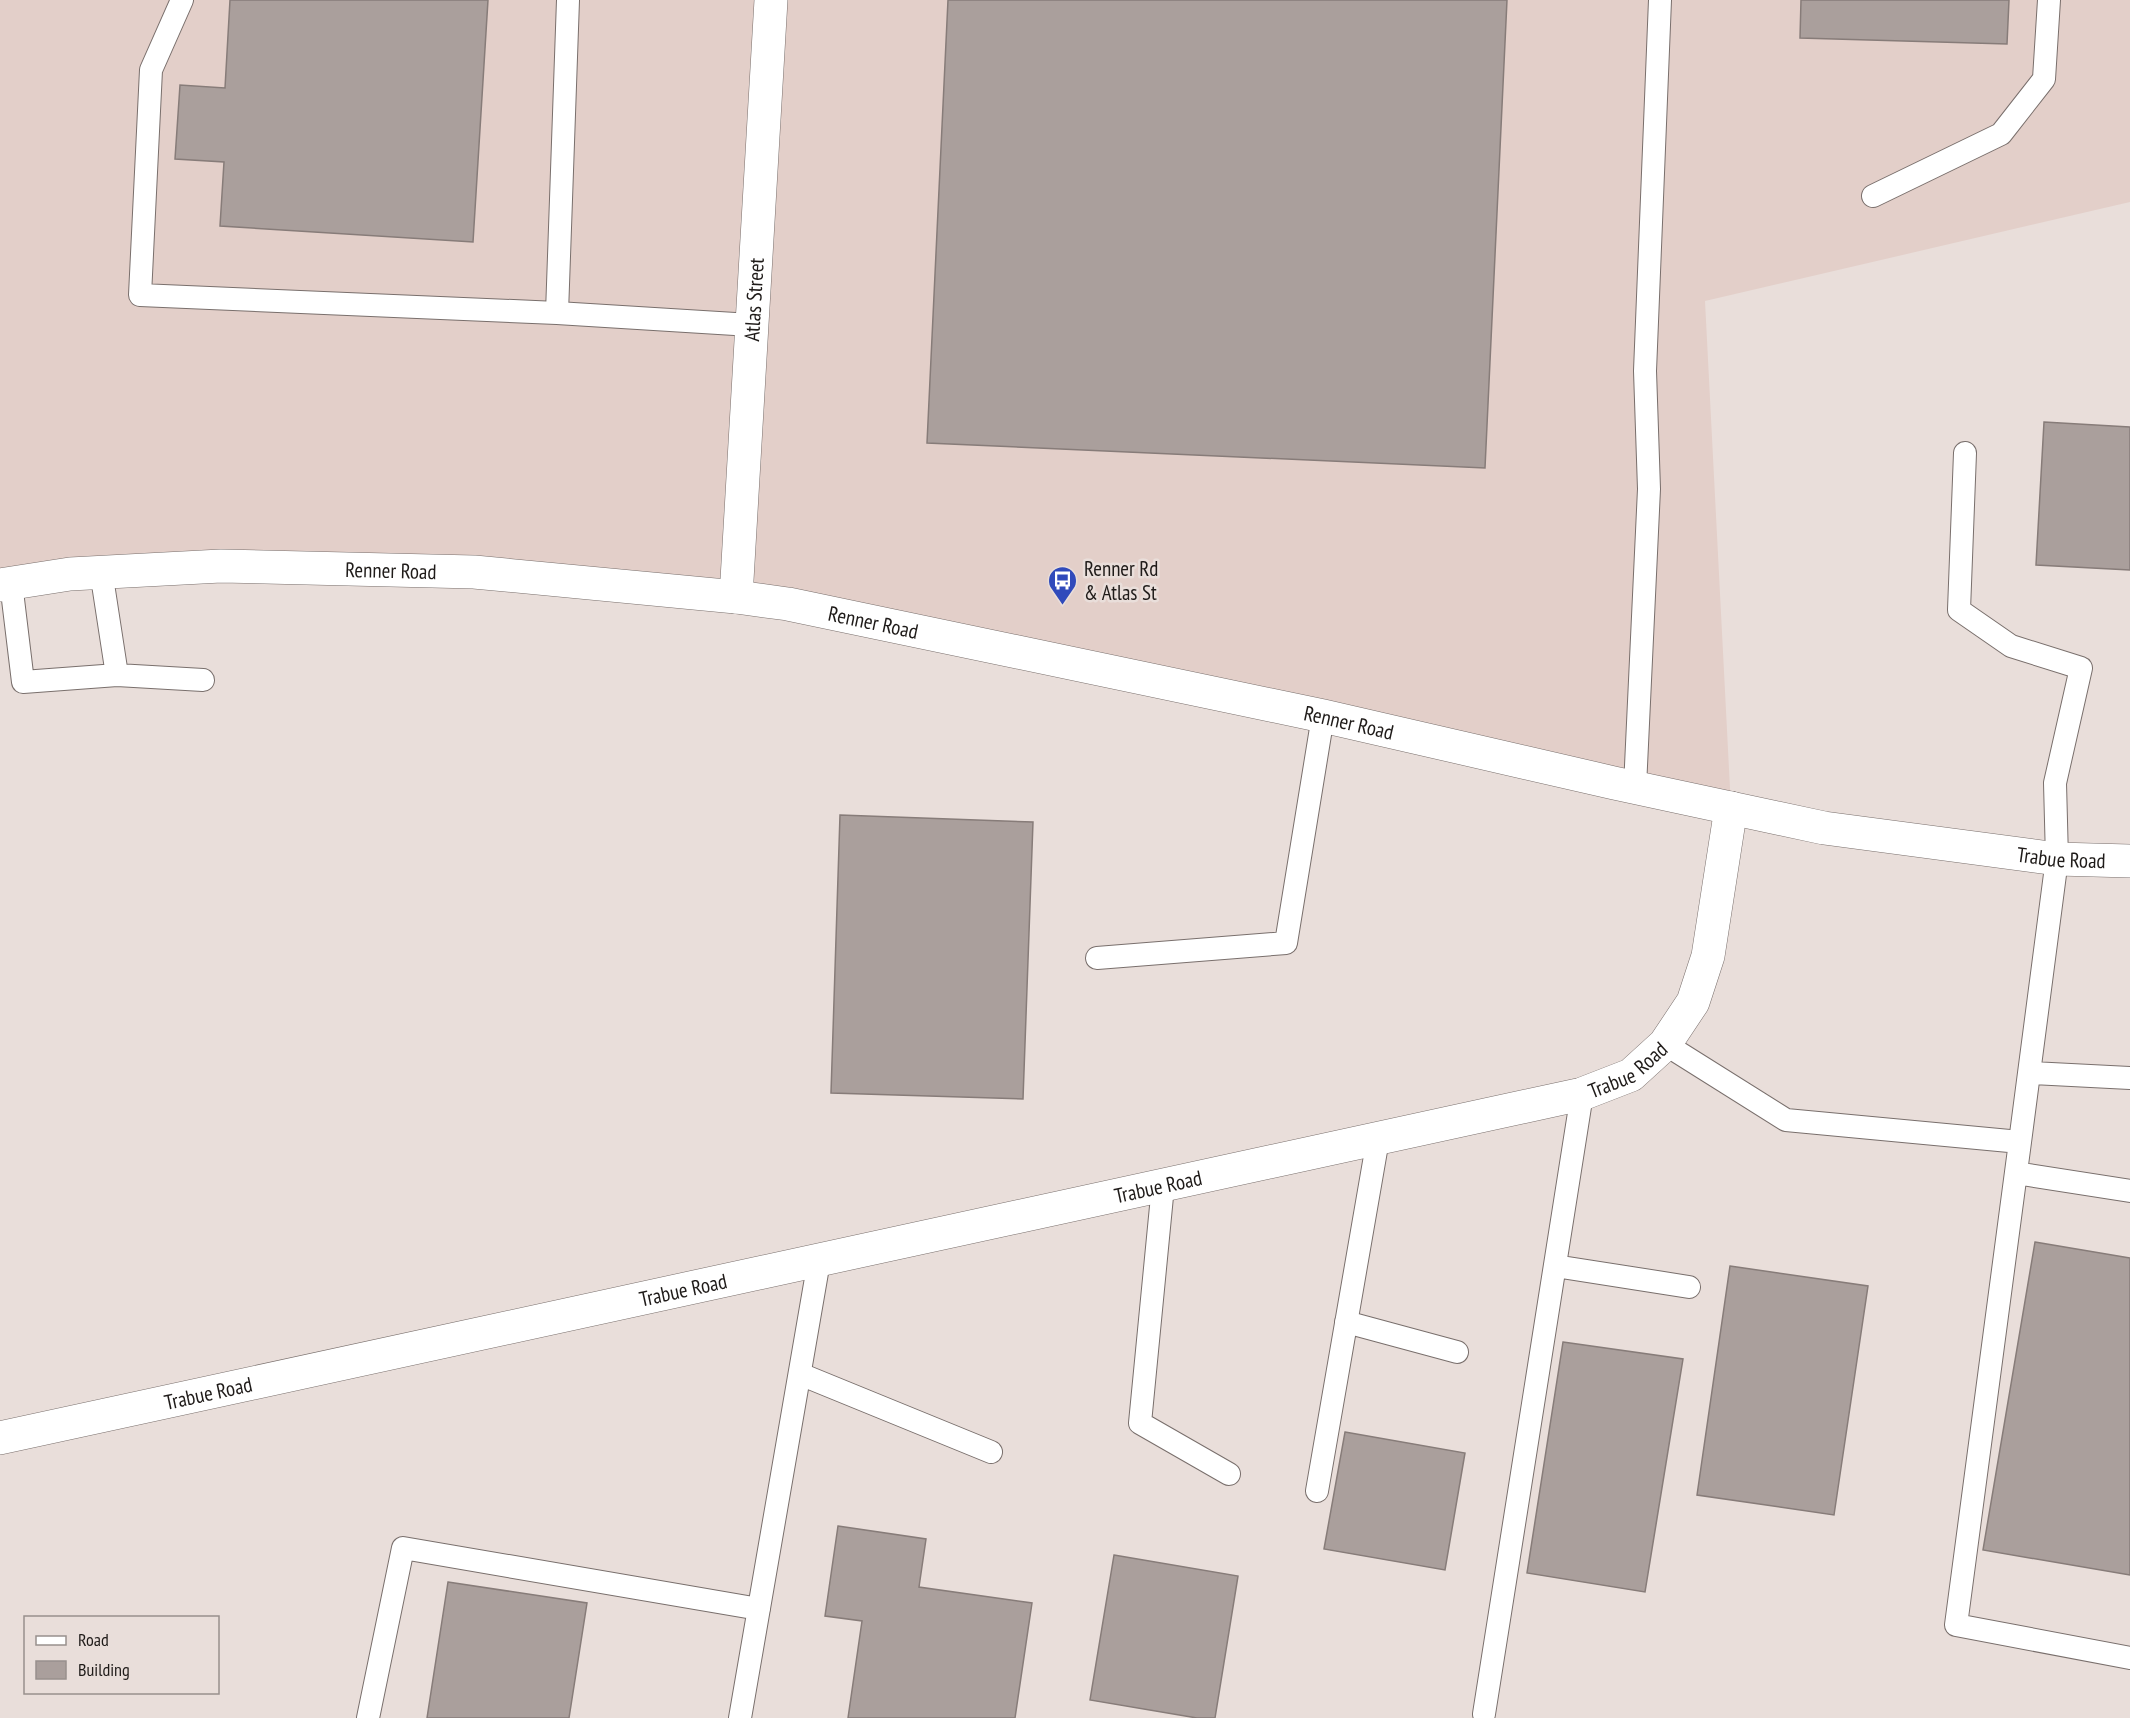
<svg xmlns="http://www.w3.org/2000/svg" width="2130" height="1718" font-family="'PT Sans Narrow',sans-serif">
  <rect width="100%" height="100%" fill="#e9deda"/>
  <path fill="#e3cfc9" d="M0,0H2130V202L1705,301L1731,808L1058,660L474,572L0,585Z"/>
  <path fill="#aa9f9c" stroke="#877c79" stroke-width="1.5" d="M230,0H488L473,242L220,226L224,162L175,159L180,85L225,88Z
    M948,0H1507L1485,468L927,443Z
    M1801,0H2009L2007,44L1800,38Z
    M2044,422L2130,427V570L2036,565Z
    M840,815L1033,822L1023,1099L831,1093Z
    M2035,1242L2130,1258V1575L1983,1550Z
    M1730,1266L1868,1286L1834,1515L1697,1495Z
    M1563,1342L1683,1359L1645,1592L1527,1573Z
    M1345,1432L1465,1453L1445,1570L1324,1549Z
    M838,1526L926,1539L919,1587L1032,1603L1015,1718H848L862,1621L825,1616Z
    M1114,1555L1238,1576L1215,1718H1197L1090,1700Z
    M448,1582L587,1603L569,1718H427Z"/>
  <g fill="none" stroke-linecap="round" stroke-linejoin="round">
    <defs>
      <path id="service" d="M182,0L151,70L140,295L557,313L568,0
        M1873,196L2001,134L2044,79L2049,0
        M557,313L751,325
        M11,583L23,682L117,675L101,571
        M117,675L203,680
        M1635,787L1649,489L1645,371L1660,0
        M1097,958L1286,943L1323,716
        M1665,1044L1786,1120L2020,1142L2057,859L2055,783L2081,668L2011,646L1959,610L1965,453
        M2030,1073L2130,1078
        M2020,1142L1956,1625L2130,1658
        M2016,1173L2130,1191
        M1163,1186L1140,1423L1229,1474
        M1555,1266L1689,1287
        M1346,1322L1457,1352
        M800,1374L991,1452
        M1317,1491L1378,1139
        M1484,1714L1582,1094
        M368,1718L403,1548L759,1609
        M740,1718L819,1261"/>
      <g id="minor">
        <path id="s1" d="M0,1438L1582,1094L1631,1075L1665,1044L1693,1002L1708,956L1731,808"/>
      </g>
      <g id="tertiary">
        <path id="s2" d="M736,597L771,0"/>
      </g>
      <g id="secondary">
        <path id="s3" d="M0,585L70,574L221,566L474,572L736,597L788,604L1323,716L1614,783L1824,828L2057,859L2130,861"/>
      </g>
    </defs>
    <use href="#service" stroke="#796f6c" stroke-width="24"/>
    <use href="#minor" stroke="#796f6c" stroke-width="34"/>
    <use href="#tertiary" stroke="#796f6c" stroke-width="34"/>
    <use href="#secondary" stroke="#796f6c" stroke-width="34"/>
    <use href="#service" stroke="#fff" stroke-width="22"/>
    <use href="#minor" stroke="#fff" stroke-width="33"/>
    <use href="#tertiary" stroke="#fff" stroke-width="33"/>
    <use href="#secondary" stroke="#fff" stroke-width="33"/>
  </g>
  <defs>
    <symbol id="bus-pin" viewBox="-11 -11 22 30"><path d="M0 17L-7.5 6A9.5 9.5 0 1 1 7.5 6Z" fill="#304abb" stroke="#e9deda"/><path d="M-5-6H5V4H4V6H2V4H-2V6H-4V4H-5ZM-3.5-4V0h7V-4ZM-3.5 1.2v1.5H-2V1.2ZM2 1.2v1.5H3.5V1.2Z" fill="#fff"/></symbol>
  </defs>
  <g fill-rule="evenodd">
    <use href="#bus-pin" x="1046" y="564" width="33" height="45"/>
  </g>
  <g text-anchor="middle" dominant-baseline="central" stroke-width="5" stroke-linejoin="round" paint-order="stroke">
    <g font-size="21" fill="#1f1b19" stroke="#e9deda">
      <text stroke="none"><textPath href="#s2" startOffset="298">Atlas Street</textPath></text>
      <text stroke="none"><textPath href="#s3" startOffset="392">Renner Road</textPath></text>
      <text stroke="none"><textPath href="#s3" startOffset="878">Renner Road</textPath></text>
      <text stroke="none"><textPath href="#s3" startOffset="1364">Renner Road</textPath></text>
      <text stroke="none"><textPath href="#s3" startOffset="2090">Trabue Road</textPath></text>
      <text stroke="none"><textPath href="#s1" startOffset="1671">Trabue Road</textPath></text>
      <text stroke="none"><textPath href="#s1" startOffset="1185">Trabue Road</textPath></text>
      <text stroke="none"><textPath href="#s1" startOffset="699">Trabue Road</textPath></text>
      <text stroke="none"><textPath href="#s1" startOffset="213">Trabue Road</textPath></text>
    </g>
    <g font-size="21" fill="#1f1b19" stroke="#e9deda" text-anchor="start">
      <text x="1084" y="568">Renner Rd<tspan x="1084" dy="24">&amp; Atlas St</tspan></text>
    </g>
  </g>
  <rect x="24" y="1616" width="195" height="78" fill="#e9deda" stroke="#98908d" stroke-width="1.5"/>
  <rect x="36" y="1636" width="30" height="9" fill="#ffffff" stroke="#98908d" stroke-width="1.5"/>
  <text x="78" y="1646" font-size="18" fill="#1f1b19">Road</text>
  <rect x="36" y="1661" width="30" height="18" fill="#aa9f9c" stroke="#98908d" stroke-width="1.5"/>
  <text x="78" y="1676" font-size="18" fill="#1f1b19">Building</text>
</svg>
